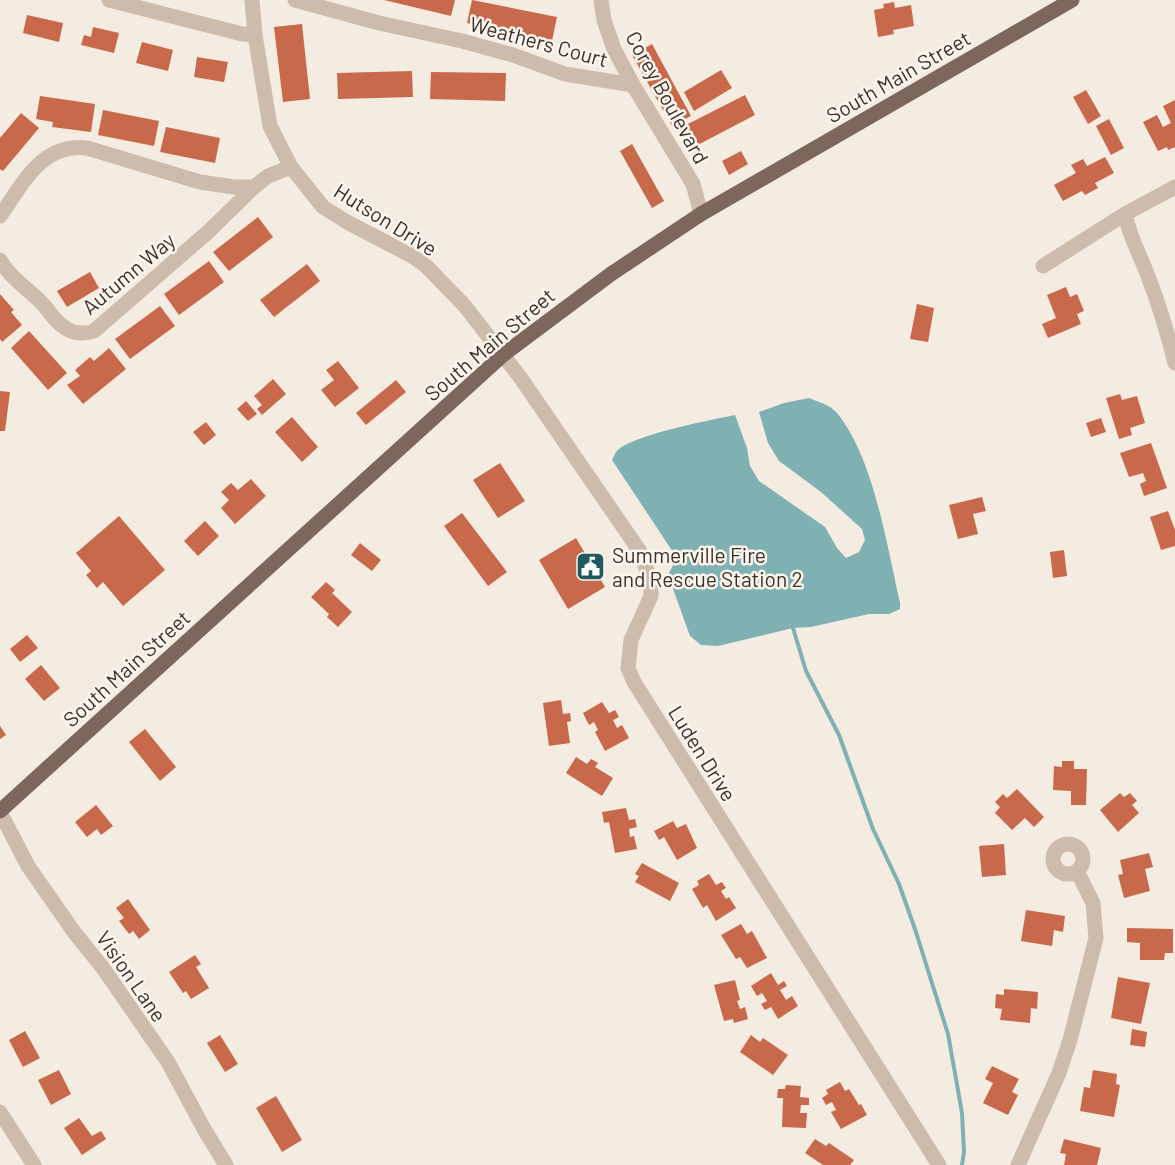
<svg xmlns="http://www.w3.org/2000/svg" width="1175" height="1165" font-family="Barlow,sans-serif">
  <rect width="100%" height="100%" fill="#f4ebe1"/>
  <path fill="#7fb0b2" d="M809,398C819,402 830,405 837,413C874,458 887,547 900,603V609L889,614H869L811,627L793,628L718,646L701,645L690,636L668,575L677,558L612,460C614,457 614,454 617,451C632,435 711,420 735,415L747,448L750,466L759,481L825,527L837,548L846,558L859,552L865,540L862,529L821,492L779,461L768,443L759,412L784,403Z"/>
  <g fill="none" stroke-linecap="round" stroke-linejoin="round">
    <path stroke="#7fb0b2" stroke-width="4" d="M793,628L806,671L839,735L873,829L899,884L915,929L948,1034L962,1113L964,1152L962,1165"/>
  </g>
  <path fill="#c8694b" d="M384,0H455L451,16Z
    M472,0L557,17L552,41L467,23Z
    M894,2L895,8L911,5L914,26L893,30L894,34L878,37L874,10L884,8L883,4Z
    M27,15L63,23L59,42L23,33Z
    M302,24L310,99L283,102L274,27Z
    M93,27L119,33L114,53L81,45L84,35L91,37Z
    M142,42L173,50L168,71L136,63Z
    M652,44L691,116L672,126L632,55Z
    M197,57L228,62L224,82L194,77Z
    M721,70L732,88L694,111L684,92Z
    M412,71L413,97L338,99L337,73Z
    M431,72L506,73L505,101L430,99Z
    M1086,90L1101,116L1088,124L1073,97Z
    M745,95L755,115L690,149L680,128Z
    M40,96L95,104L91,132L52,127L53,122L36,119Z
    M1175,100V147L1168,150L1167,147L1158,151L1143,122L1157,115L1163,127L1171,123L1163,106Z
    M103,110L159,121L154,146L98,135Z
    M21,113L39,128L3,171L0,169V138Z
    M1109,119L1124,148L1111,155L1096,126Z
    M166,127L220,138L215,163L160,152Z
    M632,144L664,201L652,208L620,151Z
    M741,151L748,164L729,175L722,161Z
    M1105,157L1114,173L1095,183L1098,188L1085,195L1082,191L1063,201L1054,185L1076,173L1071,165L1083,159L1087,166Z
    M258,217L273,237L229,271L213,252Z
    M209,261L224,282L179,315L164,294Z
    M307,264L320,281L274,317L260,300Z
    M90,272L99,288L67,307L57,291Z
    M1066,287L1070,297L1077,294L1084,311L1077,314L1081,324L1048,338L1042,324L1056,318L1047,295Z
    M0,294L14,310L11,312L22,325L2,342L0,339Z
    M917,304L934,308L928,342L910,339Z
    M160,306L175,326L130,359L115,339Z
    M29,331L67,373L48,390L11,348Z
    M109,348L126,369L83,404L67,385L80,376L75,370L90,357L94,361Z
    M338,361L359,388L335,407L321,390L334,380L326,370Z
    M273,379L286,394L262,415L257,409L262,405L254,396Z
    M396,380L406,392L366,425L356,413Z
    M0,391L10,392L5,431H0Z
    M1120,394L1122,400L1137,396L1145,423L1130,428L1132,435L1119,439L1106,398Z
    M246,401L257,414L248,421L237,409Z
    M292,417L318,447L302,462L275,432Z
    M1101,418L1106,432L1091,437L1086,423Z
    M206,422L216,435L204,445L193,432Z
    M1151,443L1167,488L1144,496L1140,484L1146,481L1143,473L1129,477L1120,453Z
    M500,463L525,501L498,518L473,480Z
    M251,479L266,496L235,524L221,508L229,500L221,492L231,483L238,490Z
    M982,497L986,511L973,514L978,534L958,539L949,505Z
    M1168,511L1175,530V546L1161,550L1150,517Z
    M462,513L507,572L488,586L444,526Z
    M119,516L165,570L123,606L103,582L97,588L86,575L91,571L76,553Z
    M205,521L219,536L198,556L184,541Z
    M576,538L605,587L568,609L539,560Z
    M360,543L381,560L372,571L351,555Z
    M1064,550L1067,576L1053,578L1050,552Z
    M326,582L335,590L332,593L352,612L338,627L327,617L329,614L311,597Z
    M27,635L38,648L20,662L10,649Z
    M41,665L60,688L44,701L25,679Z
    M561,700L563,714L570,713L571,721L567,722L570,743L549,746L543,703Z
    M602,702L609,713L615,710L619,717L613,720L617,728L622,725L629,738L605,751L595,732L598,730L594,722L589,725L583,713Z
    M0,726L6,735L0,739Z
    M145,729L176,767L160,781L129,742Z
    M576,757L587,764L591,759L598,763L595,767L613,778L602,796L566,773Z
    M1062,761H1074V769H1087L1086,805H1071V791L1053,790L1054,766L1062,767Z
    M1017,789L1044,817L1034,827L1025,818L1012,830L995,813L1000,807L995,802L1003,794L1007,798Z
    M1120,793L1124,797L1130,793L1137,801L1132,805L1139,813L1118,832L1100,810Z
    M96,805L113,826L101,835L97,829L87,837L75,822Z
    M626,808L629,820L635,819L637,827L629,829L630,837L634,836L637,849L615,853L609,822L604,823L602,812Z
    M673,821L677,828L686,824L697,848L677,860L664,837L659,840L654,831Z
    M1004,844L1006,875L982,877L979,846Z
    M1149,853L1153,867L1145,869L1150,891L1124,898L1118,875L1123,874L1120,860Z
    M642,863L679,883L670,901L635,882L639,876L635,874Z
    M709,874L716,885L722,882L726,888L721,891L726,899L729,897L736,908L716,921L707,905L703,908L692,889L699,885L697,881Z
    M128,899L150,930L139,939L133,931L129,934L119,921L124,918L116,908Z
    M1026,910L1065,916L1063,932L1054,930L1052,946L1021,941Z
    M741,924L747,934L752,931L767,958L747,968L740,957L736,959L721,935Z
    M1127,928L1173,929V953H1165L1164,960H1140V943L1127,942Z
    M195,955L201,964L196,967L209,988L191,999L186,991L183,993L169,972Z
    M771,973L778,985L784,981L787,986L780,990L786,1000L792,996L798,1006L778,1019L771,1007L765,1010L761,1004L767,1001L762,993L757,996L751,986Z
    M1118,977L1150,983L1141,1024L1111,1018Z
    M735,980L740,1000L737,1001L740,1009L745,1007L748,1019L734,1023L733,1019L724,1021L714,985Z
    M1004,989L1038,992L1037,1009L1031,1008L1030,1023L1000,1020L1002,1009L995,1008L996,994L1004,995Z
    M1132,1029L1147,1032L1145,1047L1130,1045Z
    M25,1031L40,1058L23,1067L9,1040Z
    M220,1035L238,1064L225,1072L207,1043Z
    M751,1035L760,1042L763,1038L788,1055L773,1075L740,1052Z
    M992,1066L1019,1079L1012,1092L1018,1095L1008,1115L983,1103L993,1083L985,1079Z
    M59,1070L71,1094L51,1105L38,1080Z
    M1093,1070L1117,1074L1116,1084L1120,1085L1114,1117L1080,1111L1084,1087L1090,1088Z
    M840,1082L845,1091L849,1089L859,1105L861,1104L867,1115L841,1129L831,1112L836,1110L832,1102L826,1105L822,1098L828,1094L826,1090Z
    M786,1085L801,1086L800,1097L809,1098V1105H801L800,1113H807L806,1128L782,1127L783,1098H777L778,1089H785Z
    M276,1096L302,1140L282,1152L256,1108Z
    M79,1118L92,1136L101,1131L106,1139L82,1155L64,1128Z
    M815,1139L826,1146L829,1143L854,1160L850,1165H823L805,1153Z
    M1064,1139L1101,1148L1097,1165H1064L1066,1154L1060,1153Z"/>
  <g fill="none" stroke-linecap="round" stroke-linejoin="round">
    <path stroke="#cdbbac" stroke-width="15" d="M109,0L242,34L255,35
      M252,0L255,35L270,126L291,167L323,207L347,222L412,256L426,266L464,305L520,377L639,550L651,581V596L631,640L628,668L634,682L939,1165
      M295,0L379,23L462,41L513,55L565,74L633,85
      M601,0L604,20L614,49L633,85L693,184L701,214
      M254,187L268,176L291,167
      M1125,214C1130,239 1141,256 1149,279C1160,307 1168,335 1175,363
      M0,216C23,184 41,143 87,148L200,182L234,187H254L208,232L94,331C85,334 79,334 71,331C57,326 50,311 40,301C26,288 10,277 0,260
      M1043,266L1125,214L1175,187
      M0,812L28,866L74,932L103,968L168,1062L204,1129L226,1165
      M1053 859a15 15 0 1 1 30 0a15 15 0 1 1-30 0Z
      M0,1112L34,1165
      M1018,1165L1059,1073L1070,1040L1096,938L1093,903L1077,871"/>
    <path stroke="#7d675c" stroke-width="15" d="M0,811L504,354L611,274L701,214L1072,0"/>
  </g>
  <defs>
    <symbol id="civic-square" viewBox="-11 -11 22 22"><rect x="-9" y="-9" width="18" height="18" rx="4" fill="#1f5a5e" stroke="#fbf5ee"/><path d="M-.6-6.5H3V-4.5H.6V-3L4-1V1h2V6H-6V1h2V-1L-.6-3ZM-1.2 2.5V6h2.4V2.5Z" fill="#fff"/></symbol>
  </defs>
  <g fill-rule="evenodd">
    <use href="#civic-square" x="574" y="550" width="33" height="33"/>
  </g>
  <g text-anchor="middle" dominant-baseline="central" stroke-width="5" stroke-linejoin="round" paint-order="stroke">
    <g font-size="21" fill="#3b302b" stroke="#fbf5ee">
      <text transform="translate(539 41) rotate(15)">Weathers Court</text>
      <text transform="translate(898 76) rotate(-30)">South Main Street</text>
      <text transform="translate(668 97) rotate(61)">Corey Boulevard</text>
      <text transform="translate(386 219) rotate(32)">Hutson Drive</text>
      <text transform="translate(128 273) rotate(-40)">Autumn Way</text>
      <text transform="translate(489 344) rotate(-40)">South Main Street</text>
      <text transform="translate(126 668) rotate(-42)">South Main Street</text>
      <text transform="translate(703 753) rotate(58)">Luden Drive</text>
      <text transform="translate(132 976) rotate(55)">Vision Lane</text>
    </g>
    <g font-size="21" fill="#3b302b" stroke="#fbf5ee" text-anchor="start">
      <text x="612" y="554">Summerville Fire<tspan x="612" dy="24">and Rescue Station 2</tspan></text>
    </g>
  </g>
</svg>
